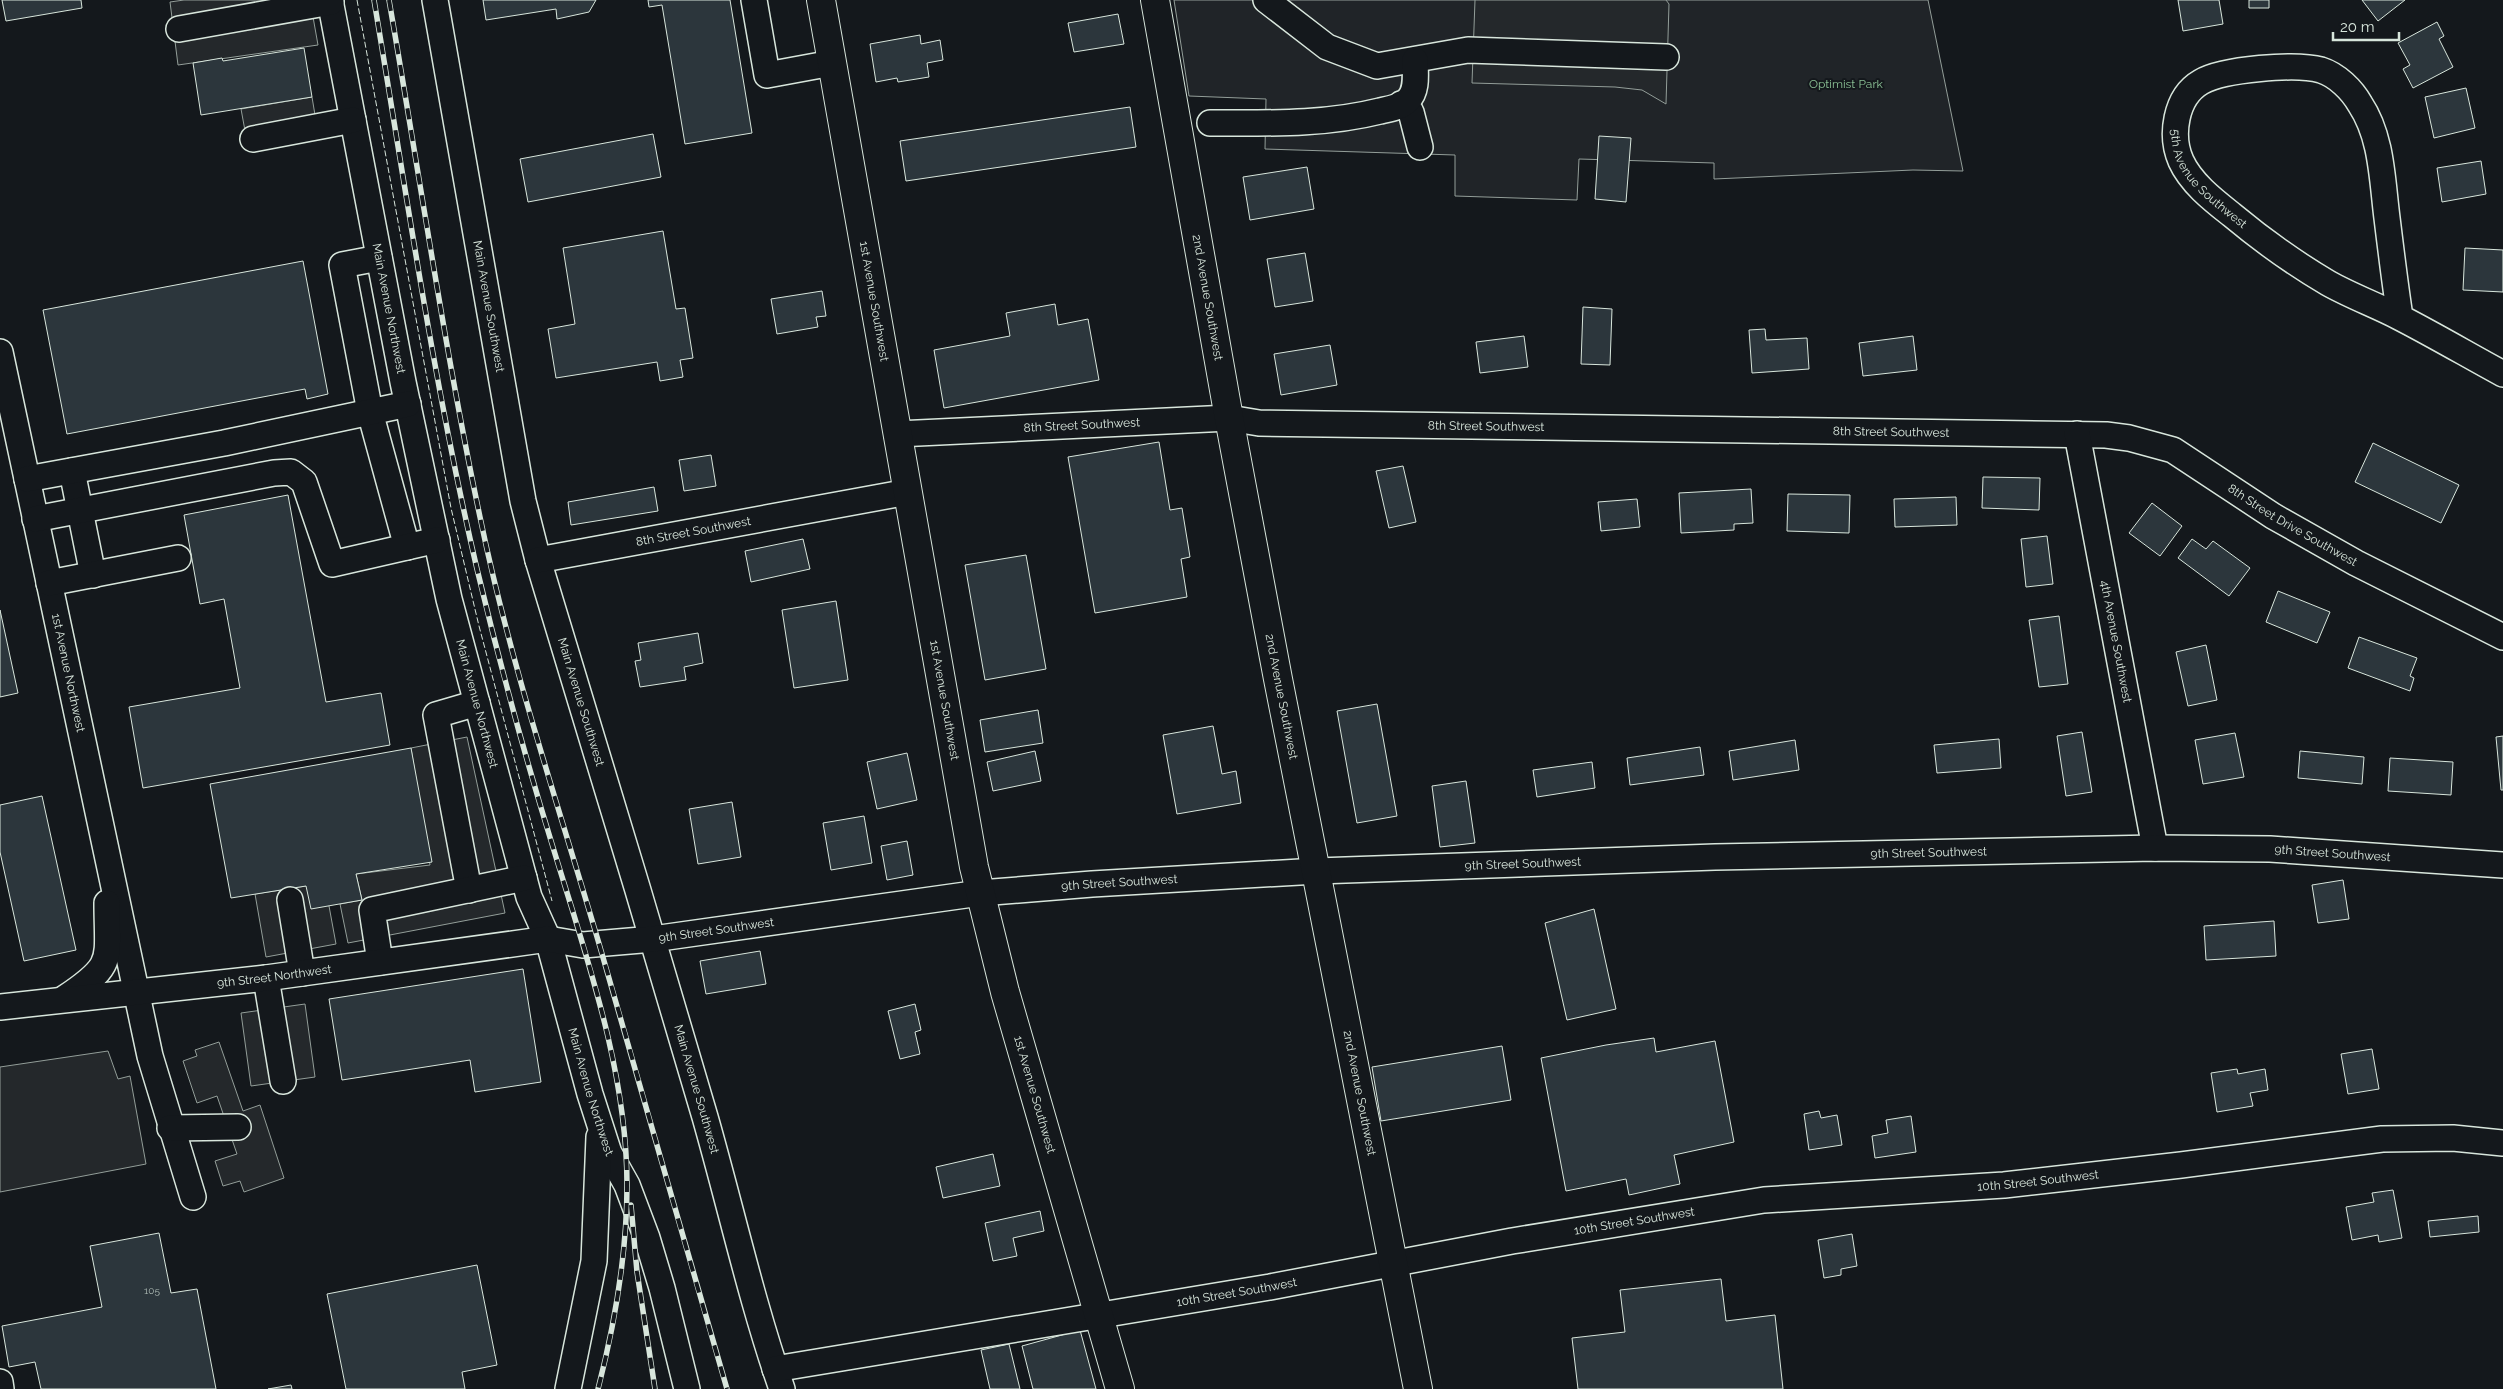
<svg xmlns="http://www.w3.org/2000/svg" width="2503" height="1389" font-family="Raleway,sans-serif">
  <rect width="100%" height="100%" fill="#14181c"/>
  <path fill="#202428" stroke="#939e99" d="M1174,0H1928L1963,171L1913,170L1714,179V163L1579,159L1577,200L1455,196V155L1265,149L1266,99L1189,96Z"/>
  <path fill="#24282b" stroke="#939e99" d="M184,0H310L318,45L178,65L170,2Z
    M1475,0H1666L1669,4L1666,104L1642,90L1615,87L1472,83Z
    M312,97L315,115L248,147L241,109Z
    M467,737L505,913L348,943L340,904L362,900L356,874L430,865L411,748Z
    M306,886L329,906L336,944L266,957L255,894Z
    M305,1004L315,1077L251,1086L241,1013Z
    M219,1042L243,1111L260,1105L284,1178L244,1192L240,1181L223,1186L215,1161L237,1154L217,1096L197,1103L183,1061L197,1056L195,1050Z
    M108,1051L118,1079L130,1076L146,1164L0,1192V1067Z"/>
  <path fill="#2c363c" stroke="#d8e6dc" d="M2,0H81L82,8L6,21Z
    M483,0H596L589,12L557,19L556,9L486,20Z
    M648,0H730L752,133L685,144L662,5L649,7Z
    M2178,0H2219L2223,24L2183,31Z
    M2249,0H2269V8H2249Z
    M2362,0H2405L2378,21Z
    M1118,14L1124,44L1074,52L1068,23Z
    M2437,22L2444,36L2439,39L2453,67L2413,88L2403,69L2410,65L2398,43Z
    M920,35L921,44L940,40L943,60L927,63L929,77L898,82L897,78L876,82L870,44Z
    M304,48L312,97L201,115L193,63L222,58L223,61Z
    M2466,88L2475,128L2434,138L2425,97Z
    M1130,107L1136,147L906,181L900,141Z
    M653,134L661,177L528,202L520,159Z
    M1599,136L1631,138L1626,202L1595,199Z
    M2481,161L2486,194L2442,202L2437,168Z
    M1307,167L1314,209L1250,220L1243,177Z
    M663,231L676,309L685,308L693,358L680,360L683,377L660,381L657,362L556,378L548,329L575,324L563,248Z
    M2465,248L2503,250V292L2463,290Z
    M1305,253L1313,301L1275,307L1267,259Z
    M303,261L328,394L307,399L305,389L67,434L43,310Z
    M822,291L826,316L816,317L818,327L777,334L771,299Z
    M1055,304L1058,325L1088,319L1099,380L944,408L934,350L1010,336L1006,313Z
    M1583,307L1612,309L1610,365L1581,364Z
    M1765,329L1766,340L1807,338L1809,369L1752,373L1749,330Z
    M1524,336L1528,367L1480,373L1476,342Z
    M1913,336L1917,370L1863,376L1859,343Z
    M1330,345L1337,385L1281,395L1274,354Z
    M1159,442L1170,510L1182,508L1190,557L1181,559L1187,597L1095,613L1068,457Z
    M2373,443L2459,485L2441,523L2355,482Z
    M711,455L716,486L684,491L679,460Z
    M1403,466L1416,522L1389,528L1376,471Z
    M1983,477L2040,478L2039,510L1982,508Z
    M654,487L658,511L571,525L568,502Z
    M1751,489L1753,523L1734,524V530L1681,533L1679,493Z
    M1788,494L1850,495L1849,533L1787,531Z
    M288,495L326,702L381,693L390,745L143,788L129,707L240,688L224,599L200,604L184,515Z
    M1956,497L1957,525L1895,527L1894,499Z
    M1637,499L1640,527L1601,531L1598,502Z
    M2152,503L2182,526L2160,556L2129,533Z
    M2047,536L2053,584L2026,587L2021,539Z
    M803,539L810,569L751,582L745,551Z
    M2192,539L2206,549L2213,541L2250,568L2229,596L2178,558Z
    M1026,555L1046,669L985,680L965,565Z
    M2278,591L2330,612L2317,643L2266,622Z
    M836,601L848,680L794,688L782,610Z
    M0,610L18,693L0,697Z
    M2059,616L2068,684L2039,687L2029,620Z
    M698,633L703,663L684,667L686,680L640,687L635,661L641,660L638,643Z
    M2359,637L2417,658L2410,676L2414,678L2410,691L2348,668Z
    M2206,645L2217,700L2188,706L2176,652Z
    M1377,704L1397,816L1357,823L1337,711Z
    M1038,710L1043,743L985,752L980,720Z
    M1213,726L1222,774L1236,771L1241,803L1177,814L1163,735Z
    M2082,732L2092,792L2066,796L2057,736Z
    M2235,733L2244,777L2203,784L2195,740Z
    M2503,736V790H2501L2496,737Z
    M1999,739L2001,768L1937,773L1934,745Z
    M1795,740L1799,770L1733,780L1729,751Z
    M1700,747L1704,775L1630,785L1627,758Z
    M411,748L432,862L356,874L362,900L311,909L306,886L231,898L210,784Z
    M1035,751L1041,781L993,791L987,762Z
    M2300,751L2364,757L2362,784L2298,778Z
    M907,753L917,800L877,809L867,762Z
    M2390,758L2453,762L2451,795L2388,791Z
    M1592,762L1595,788L1537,797L1533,770Z
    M1466,781L1475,843L1440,847L1432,786Z
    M42,796L76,950L24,961L0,852V805Z
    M732,802L741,857L698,864L689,809Z
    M864,816L872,863L831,870L823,823Z
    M907,841L913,875L887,880L881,846Z
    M2343,880L2349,919L2318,923L2312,885Z
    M1594,909L1616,1009L1567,1020L1545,923Z
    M2274,921L2276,956L2206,960L2204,926Z
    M760,951L766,984L706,994L700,961Z
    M523,969L541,1082L475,1092L470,1060L342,1080L329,999Z
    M915,1004L921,1030L915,1032L920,1054L900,1059L888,1011Z
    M1654,1038L1656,1052L1715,1041L1734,1142L1674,1155L1680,1184L1629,1195L1626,1179L1566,1191L1541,1058L1606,1045Z
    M1502,1046L1511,1100L1381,1121L1372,1067Z
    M2372,1049L2379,1089L2348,1094L2341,1054Z
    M2237,1069L2238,1074L2265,1069L2268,1090L2250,1093L2253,1106L2217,1112L2211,1073Z
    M1819,1111L1821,1118L1837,1115L1842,1145L1809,1150L1804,1114Z
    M1911,1116L1916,1152L1875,1158L1872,1136L1888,1133L1886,1120Z
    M993,1154L1000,1186L943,1198L936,1167Z
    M2393,1190L2402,1238L2379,1242L2378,1235L2352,1240L2346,1207L2374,1202L2372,1193Z
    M1040,1211L1044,1231L1013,1238L1017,1256L993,1261L985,1223Z
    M2478,1216L2479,1232L2430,1237L2428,1221Z
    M159,1233L171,1293L197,1289L216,1389H41L35,1362L9,1367L2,1326L102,1307L90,1246Z
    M1852,1234L1857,1266L1841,1269V1275L1824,1278L1818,1240Z
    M477,1265L497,1365L462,1372L465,1389H346L327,1294Z
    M1721,1279L1726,1321L1775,1315L1783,1389H1578L1572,1338L1625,1332L1620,1290Z
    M1080,1330L1096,1389H1033L1022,1346Z
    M1009,1344L1020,1389H990L981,1350Z
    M291,1385L292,1389H268Z"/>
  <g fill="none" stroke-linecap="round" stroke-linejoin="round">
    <defs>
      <g id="minor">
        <path id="s1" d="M330,0L403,382L449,599L529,897L548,939L590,1094L609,1153L627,1185L647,1238L662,1288L687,1389"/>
        <path id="s2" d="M435,0L523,501L538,560C594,745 651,931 705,1117C731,1208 751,1300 782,1389"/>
        <path d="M754,0L767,75L832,63"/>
        <path d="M1266,0L1327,47L1377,66L1468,50L1666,57"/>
        <path d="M179,29L331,2"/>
        <path d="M1401,104L1411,112L1420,147"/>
        <path d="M1210,123C1268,123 1324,125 1380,111C1389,109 1402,107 1408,100C1418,90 1415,73 1415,60"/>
        <path d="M253,139L353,120"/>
        <path d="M379,258L342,265L370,412L407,547"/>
        <path id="s3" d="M2400,317C2395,284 2391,251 2387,218C2382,179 2382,137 2360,104C2352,90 2337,75 2321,70C2296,63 2223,69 2201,82C2175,97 2170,136 2181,161C2191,183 2213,200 2232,215C2262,240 2294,263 2328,283C2351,296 2376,305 2399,317C2434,335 2468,355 2503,374"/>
        <path id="s4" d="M0,352L150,1056L193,1197"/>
        <path id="s5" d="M897,434L1229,418L1259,423L2106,435L2129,438L2173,450L2273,516L2356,563L2503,637"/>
        <path id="s6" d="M2077,434L2155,848"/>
        <path d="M72,471L93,575"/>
        <path d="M27,479L224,443L408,404"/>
        <path d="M35,519L274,473L291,472L304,482L332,564L437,540"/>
        <path id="s7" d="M538,560L908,492"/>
        <path d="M49,583L178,558"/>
        <path d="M469,890L436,715L477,703"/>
        <path d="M290,900L302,973"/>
        <path d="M380,962L372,910L524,878"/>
        <path d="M266,978L283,1081"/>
        <path d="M65,998C116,964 107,961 107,903"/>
        <path id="s8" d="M0,1007L266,978L548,939L583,945L653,939L980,893L1092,884L1317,871L1715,857L2155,848L2270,849L2503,865"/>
        <path d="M170,1128L238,1127"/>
        <path id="s9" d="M775,1369L1270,1287L1512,1241L1764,1200L2004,1185L2181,1165L2382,1139L2453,1138L2503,1143"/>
        <path d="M0,1382L1,1389"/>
        <path d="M568,1389L594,1261L599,1137"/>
      </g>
      <g id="major">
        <path id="s10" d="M821,0L974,867L1005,992L1120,1389"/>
        <path id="s11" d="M1155,0L1229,418L1278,679L1418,1389"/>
      </g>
    </defs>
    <use href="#minor" stroke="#d8e6dc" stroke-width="28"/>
    <use href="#major" stroke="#d8e6dc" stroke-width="30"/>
    <use href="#minor" stroke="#14181c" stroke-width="25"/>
    <use href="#major" stroke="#14181c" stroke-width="28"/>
    <defs>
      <path id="rail" d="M374,0C406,190 433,381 477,569C499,661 524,753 552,844C585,953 627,1069 627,1185C627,1253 615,1323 598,1389
        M389,0C419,172 444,346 480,517C510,663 558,804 600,947C643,1094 684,1242 727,1389
        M631,1205L637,1272L655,1389"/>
    </defs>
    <use href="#rail" stroke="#d8e6dc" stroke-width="5.5"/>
    <use href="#rail" stroke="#14181c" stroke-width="4" stroke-dasharray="11" stroke-linecap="butt"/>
    <path stroke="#d8e6dc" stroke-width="1" stroke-dasharray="6 2.5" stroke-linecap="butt" d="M357,0L451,508L479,626L552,901"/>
  </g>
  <g text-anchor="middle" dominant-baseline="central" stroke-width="4" stroke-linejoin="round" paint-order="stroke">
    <g font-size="10" fill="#adbab4">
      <text x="152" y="1290">105</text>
    </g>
    <g font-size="12" fill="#8ac095" stroke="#14181c">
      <text x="1846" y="84">Optimist Park</text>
    </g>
    <g font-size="12" fill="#d8e6dc" stroke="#14181c">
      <text stroke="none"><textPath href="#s3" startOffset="511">5th Avenue Southwest</textPath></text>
      <text stroke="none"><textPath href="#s11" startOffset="302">2nd Avenue Southwest</textPath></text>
      <text stroke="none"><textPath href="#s10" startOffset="306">1st Avenue Southwest</textPath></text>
      <text stroke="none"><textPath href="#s2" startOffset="311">Main Avenue Southwest</textPath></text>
      <text stroke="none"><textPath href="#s1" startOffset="314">Main Avenue Northwest</textPath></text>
      <text stroke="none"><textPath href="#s5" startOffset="185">8th Street Southwest</textPath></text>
      <text stroke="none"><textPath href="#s5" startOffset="590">8th Street Southwest</textPath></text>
      <text stroke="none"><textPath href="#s5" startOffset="995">8th Street Southwest</textPath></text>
      <text stroke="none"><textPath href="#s5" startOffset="1420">8th Street Drive Southwest</textPath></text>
      <text stroke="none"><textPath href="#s7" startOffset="158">8th Street Southwest</textPath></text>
      <text stroke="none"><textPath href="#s6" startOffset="211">4th Avenue Southwest</textPath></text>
      <text stroke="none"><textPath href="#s4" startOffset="328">1st Avenue Northwest</textPath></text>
      <text stroke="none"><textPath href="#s11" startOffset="708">2nd Avenue Southwest</textPath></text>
      <text stroke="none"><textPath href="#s10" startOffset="711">1st Avenue Southwest</textPath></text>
      <text stroke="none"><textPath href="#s2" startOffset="718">Main Avenue Southwest</textPath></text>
      <text stroke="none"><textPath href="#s1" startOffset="719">Main Avenue Northwest</textPath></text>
      <text stroke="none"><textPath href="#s8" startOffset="1938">9th Street Southwest</textPath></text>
      <text stroke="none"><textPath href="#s8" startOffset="2342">9th Street Southwest</textPath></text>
      <text stroke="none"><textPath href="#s8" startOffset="1532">9th Street Southwest</textPath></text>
      <text stroke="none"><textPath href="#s8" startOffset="1128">9th Street Southwest</textPath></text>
      <text stroke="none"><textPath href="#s8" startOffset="722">9th Street Southwest</textPath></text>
      <text stroke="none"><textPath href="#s8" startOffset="276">9th Street Northwest</textPath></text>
      <text stroke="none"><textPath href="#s2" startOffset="1122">Main Avenue Southwest</textPath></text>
      <text stroke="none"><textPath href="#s1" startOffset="1124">Main Avenue Northwest</textPath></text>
      <text stroke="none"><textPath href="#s11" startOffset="1112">2nd Avenue Southwest</textPath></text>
      <text stroke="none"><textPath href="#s10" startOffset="1116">1st Avenue Southwest</textPath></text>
      <text stroke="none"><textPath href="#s9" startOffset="1278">10th Street Southwest</textPath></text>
      <text stroke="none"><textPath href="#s9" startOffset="872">10th Street Southwest</textPath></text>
      <text stroke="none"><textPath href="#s9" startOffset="468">10th Street Southwest</textPath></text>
    </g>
  </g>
  <path d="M2333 32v8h66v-8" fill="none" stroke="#d8e6dc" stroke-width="2.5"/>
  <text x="2340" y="32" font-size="15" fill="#d8e6dc" stroke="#14181c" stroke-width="4" paint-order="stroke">20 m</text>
</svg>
